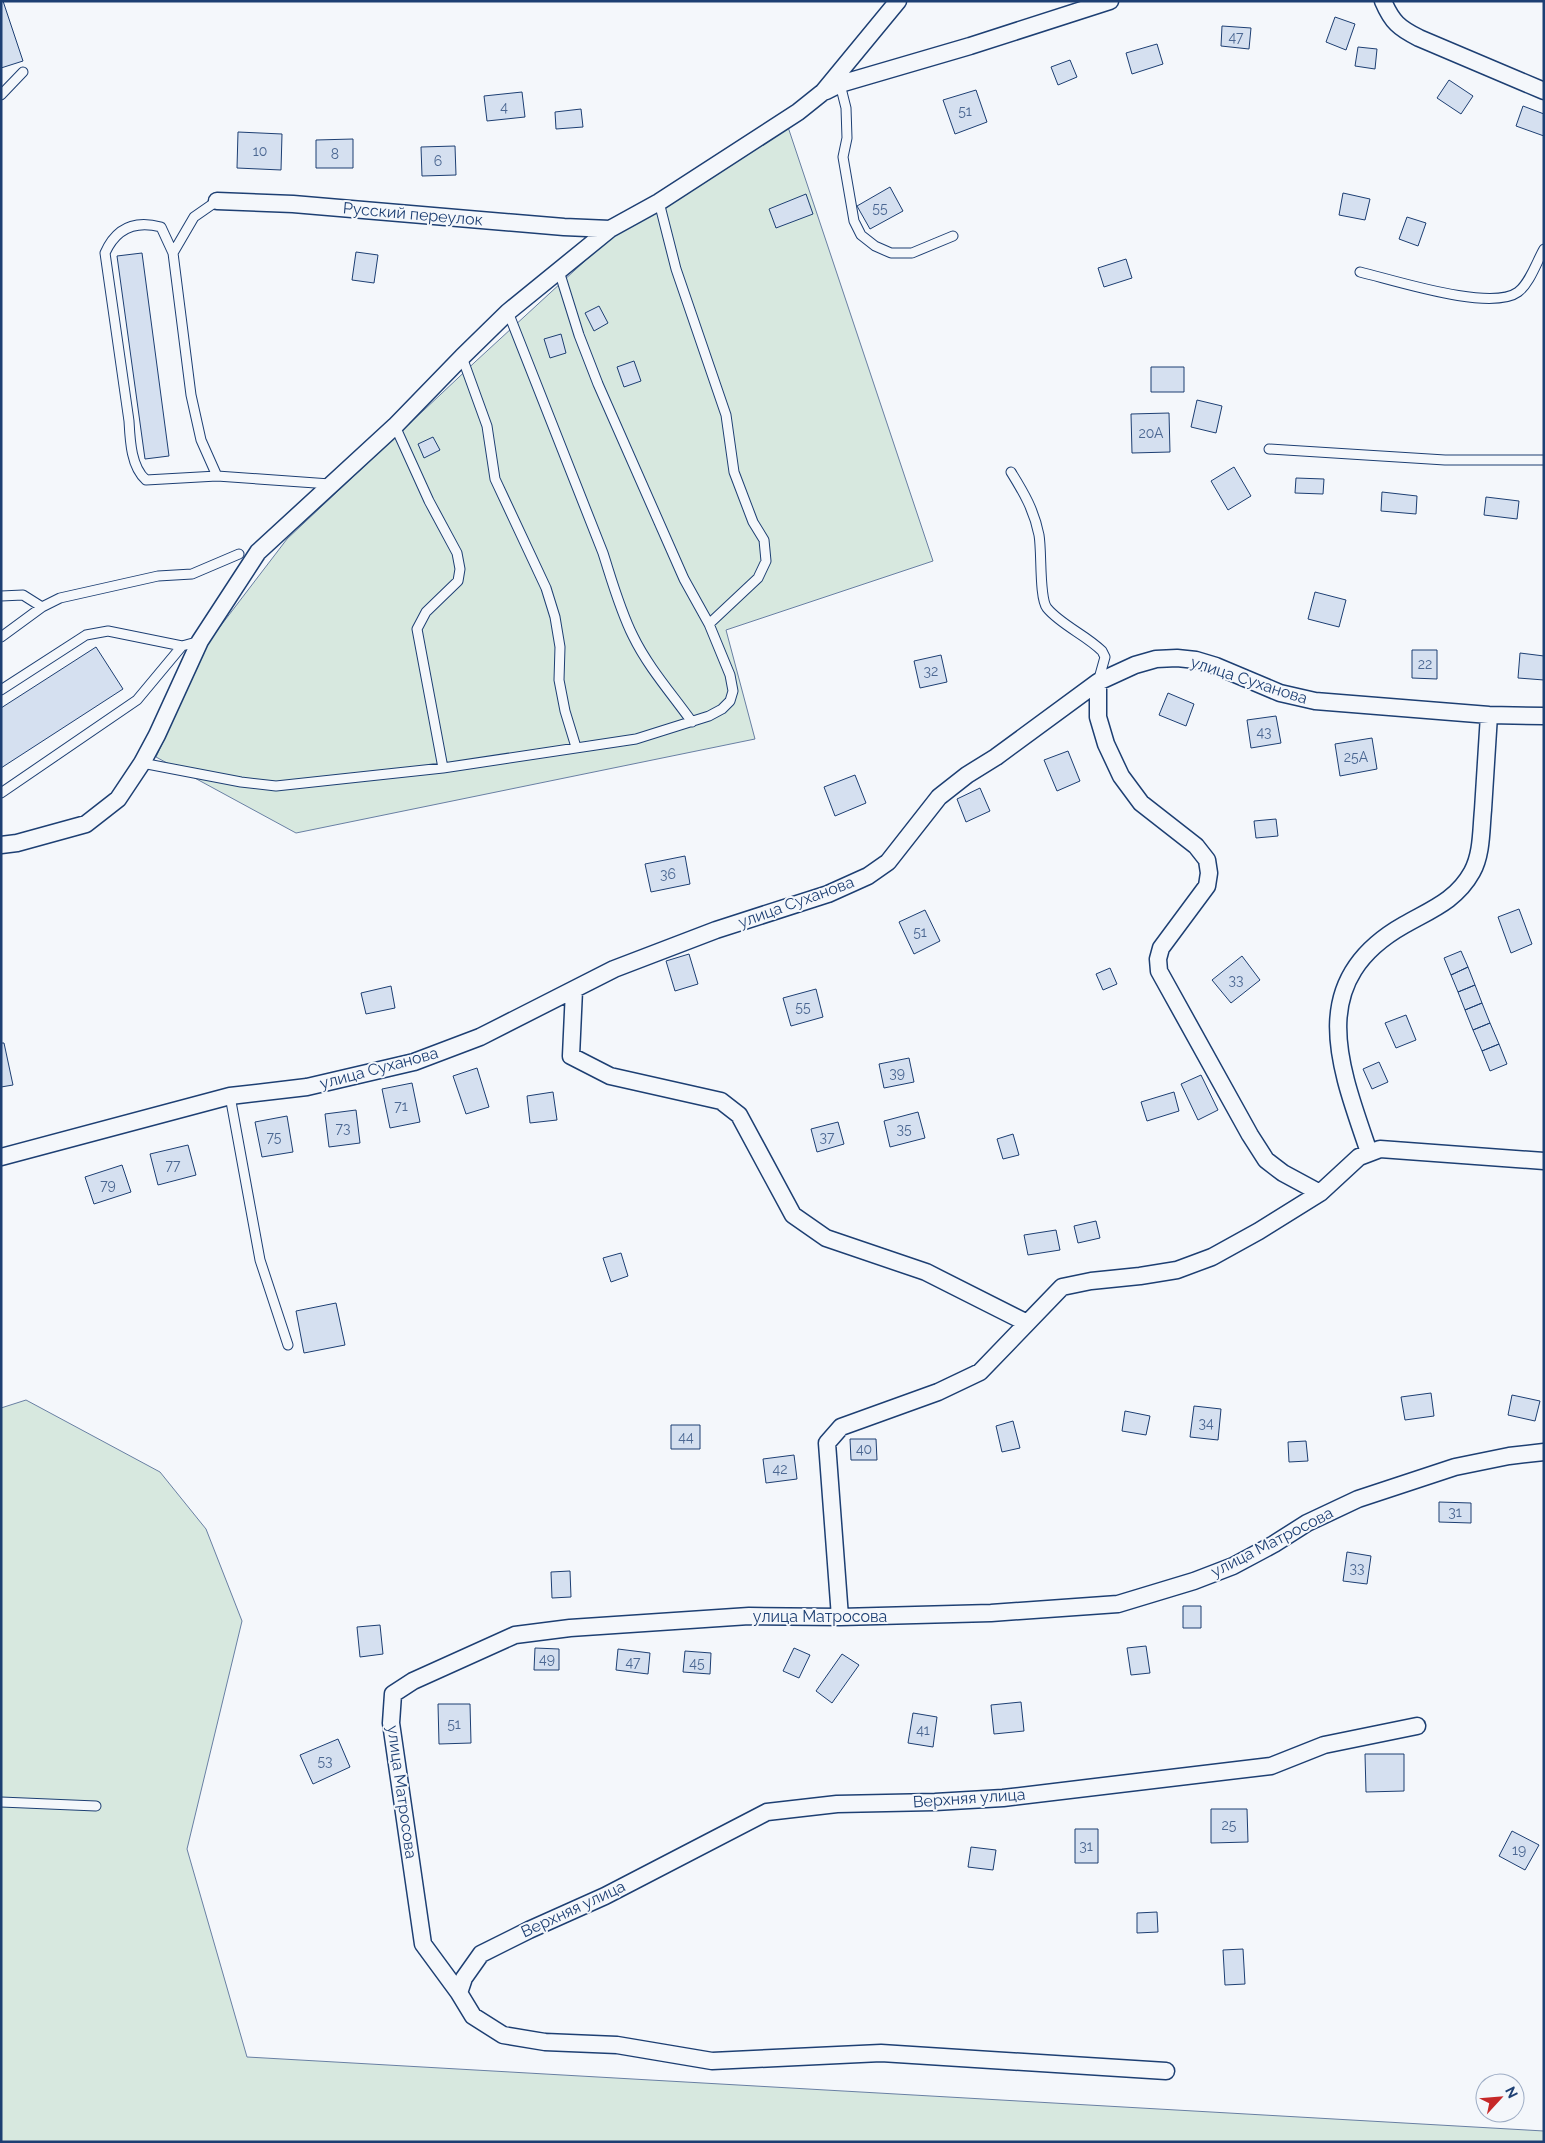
<svg xmlns="http://www.w3.org/2000/svg" width="1545" height="2143" font-family="Raleway,sans-serif">
  <rect width="100%" height="100%" fill="#f4f7fb"/>
  <path fill="#d7e8df" stroke="#687fa3" d="M787,124L933,561L726,630L755,739L296,833L156,757L209,641L287,539L475,362L612,236Z
    M26,1400L160,1472L206,1529L242,1621L187,1849L247,2057L1544,2131V2142H1V1408Z"/>
  <path fill="#d5e0f0" stroke="#1d3f73" d="M1,1H3L23,61L1,68Z
    M1335,17L1355,24L1346,50L1326,42Z
    M1222,26L1251,28L1249,49L1221,46Z
    M1157,44L1163,64L1132,74L1126,53Z
    M1358,47L1377,49L1375,69L1355,66Z
    M1070,60L1077,77L1058,85L1051,67Z
    M1449,80L1473,96L1461,114L1437,98Z
    M976,90L987,122L955,134L943,100Z
    M522,92L525,117L487,121L484,96Z
    M1523,106L1544,114V136L1516,126Z
    M581,109L583,127L556,129L555,112Z
    M238,132L282,134L281,170L237,168Z
    M353,139V168H316V140Z
    M455,146L456,175L422,176L421,147Z
    M890,187L903,211L870,229L857,206Z
    M1343,193L1370,199L1365,220L1339,215Z
    M806,194L813,214L776,228L769,209Z
    M1407,217L1426,223L1418,246L1399,239Z
    M356,252L378,255L374,283L352,280Z
    M142,253L169,456L145,459L117,256Z
    M1126,259L1132,278L1104,287L1098,268Z
    M599,306L608,323L594,331L585,313Z
    M561,334L566,353L550,358L544,339Z
    M634,361L641,381L624,387L617,367Z
    M1151,367H1184V392H1151Z
    M1197,400L1222,406L1216,433L1191,427Z
    M1169,413L1170,452L1132,453L1131,414Z
    M433,437L440,450L424,458L418,444Z
    M1234,467L1251,496L1228,510L1211,481Z
    M1296,478L1324,479L1323,494L1295,493Z
    M1382,492L1417,496L1416,514L1381,511Z
    M1486,497L1519,501L1517,519L1484,515Z
    M1315,592L1346,600L1339,627L1308,619Z
    M96,647L123,689L1,768V708Z
    M1412,650H1437V679L1412,678Z
    M1520,653L1544,656V680L1518,678Z
    M941,655L947,682L920,688L914,661Z
    M1168,693L1194,704L1186,726L1159,715Z
    M1276,716L1281,743L1251,748L1247,720Z
    M1372,738L1377,769L1340,776L1335,744Z
    M1068,751L1080,781L1057,791L1044,760Z
    M855,775L866,803L835,816L824,787Z
    M980,788L990,811L966,822L957,799Z
    M1276,819L1278,836L1256,838L1254,821Z
    M685,856L690,884L651,892L645,864Z
    M1519,909L1532,944L1511,953L1498,917Z
    M925,910L940,941L914,954L899,922Z
    M1461,951L1468,967L1451,975L1444,958Z
    M689,954L698,984L675,991L666,961Z
    M1242,956L1260,980L1231,1003L1212,980Z
    M1468,967L1475,985L1458,992L1451,975Z
    M1110,968L1117,984L1103,990L1096,974Z
    M1475,985L1482,1003L1465,1010L1458,992Z
    M391,986L395,1008L366,1014L361,993Z
    M816,989L823,1017L791,1026L783,998Z
    M1482,1003L1490,1023L1473,1030L1465,1010Z
    M1406,1015L1416,1040L1396,1048L1385,1023Z
    M1490,1023L1499,1044L1482,1051L1473,1030Z
    M1,1043H4L13,1085L1,1087Z
    M1499,1044L1507,1064L1490,1071L1482,1051Z
    M909,1058L914,1082L884,1088L879,1064Z
    M1379,1062L1388,1082L1372,1089L1363,1069Z
    M477,1068L489,1107L466,1114L453,1076Z
    M1201,1075L1218,1110L1198,1120L1181,1084Z
    M412,1083L420,1122L390,1128L382,1089Z
    M553,1092L557,1120L530,1123L527,1096Z
    M1174,1092L1179,1111L1147,1121L1141,1102Z
    M356,1110L360,1143L329,1147L325,1114Z
    M918,1112L925,1138L890,1147L884,1121Z
    M287,1116L293,1152L262,1157L255,1122Z
    M838,1122L844,1144L817,1152L811,1129Z
    M1013,1134L1019,1155L1003,1159L997,1139Z
    M188,1145L196,1175L158,1185L150,1154Z
    M122,1165L131,1192L94,1204L85,1177Z
    M1096,1221L1100,1238L1078,1243L1074,1226Z
    M1056,1230L1060,1250L1028,1255L1024,1235Z
    M621,1253L628,1276L611,1282L603,1258Z
    M336,1303L345,1345L304,1353L296,1311Z
    M1431,1393L1434,1416L1405,1420L1401,1397Z
    M1512,1395L1540,1401L1535,1421L1508,1415Z
    M1194,1406L1221,1409L1218,1440L1190,1437Z
    M1125,1411L1150,1416L1146,1435L1122,1431Z
    M1013,1421L1020,1448L1002,1452L996,1426Z
    M671,1425H700V1449H671Z
    M850,1439H876L877,1460H851Z
    M1306,1441L1308,1461L1289,1462L1288,1442Z
    M794,1455L797,1479L766,1483L763,1459Z
    M1439,1502L1471,1503V1523L1439,1522Z
    M1347,1552L1371,1556L1367,1584L1343,1581Z
    M570,1571L571,1597L552,1598L551,1572Z
    M1183,1606H1201V1628H1183Z
    M380,1625L383,1654L360,1657L357,1627Z
    M1146,1646L1150,1673L1131,1675L1127,1648Z
    M535,1648L559,1649V1670H534Z
    M794,1648L810,1655L799,1678L783,1671Z
    M618,1649L650,1653L648,1674L616,1670Z
    M685,1651L711,1653L710,1674L683,1672Z
    M842,1654L859,1665L832,1703L816,1691Z
    M1021,1702L1024,1731L994,1734L991,1705Z
    M438,1704H470L471,1743L439,1744Z
    M913,1713L937,1717L933,1747L908,1743Z
    M338,1739L350,1767L313,1784L300,1755Z
    M1365,1754H1404V1791L1366,1792Z
    M1211,1809H1247L1248,1842L1211,1843Z
    M1075,1829H1098V1863H1075Z
    M1512,1831L1539,1845L1525,1870L1499,1856Z
    M971,1847L996,1850L993,1870L968,1867Z
    M1157,1912L1158,1932L1137,1933V1913Z
    M1243,1949L1245,1984L1225,1985L1223,1950Z"/>
  <g fill="none" stroke-linecap="round" stroke-linejoin="round">
    <defs>
      <path id="lane" d="M840,84L846,108L847,138L843,157L854,221L861,235L875,246L891,253H912L953,236
        M1,95L23,72
        M659,202L676,269L726,415L734,472L753,522L764,540L766,561L758,578L709,624
        M173,253L194,217L217,201
        M1360,272C1394,280 1491,312 1518,292C1530,283 1537,261 1544,249
        M508,312L603,553C612,581 620,610 633,636C648,667 672,694 692,722
        M462,357L487,426L495,479L546,588L555,617L560,647L559,680L565,711L576,747
        M395,426L429,501L457,553L460,569L458,581L426,612L417,629L443,768
        M1269,449L1445,460H1544
        M1011,472C1024,493 1034,510 1039,535C1042,552 1039,598 1047,608C1061,625 1086,635 1102,651L1105,657L1098,682
        M217,476L201,440L191,395L173,253L161,227C135,220 116,228 105,253L129,421C130,440 131,467 146,480L217,476L330,484
        M1,596L23,595L42,607
        M1,637L42,607L60,598L158,576L192,574L239,554
        M1,690L86,635L108,631L182,646
        M142,763L241,782L276,786L443,768L636,739L709,716L722,709L730,701L733,691L730,675L709,624L684,579L598,384L579,335L559,271
        M1,793L137,700L182,646L200,641
        M230,1096L260,1260L288,1345
        M1,1802L96,1806"/>
      <path id="street" d="M1383,1C1392,22 1399,28 1419,38L1544,91
        M826,91L840,84L970,46L1110,1
        M217,201L293,204L564,227L610,229
        M1098,682V717L1106,744L1121,776L1141,803L1196,846L1207,860L1209,873L1207,886L1161,948L1158,959L1159,971L1250,1135L1266,1160L1283,1173L1320,1193
        M1,845L17,843L86,824L118,799L142,763L157,735L200,641L258,552L395,426L462,357L508,312L610,229L659,202L798,112L823,92L898,1
        M574,990L571,1056L610,1076L721,1101L739,1115L793,1215L826,1238L926,1272L1027,1323
        M1369,1152C1339,1065 1305,981 1404,925C1430,910 1456,901 1472,872C1482,854 1481,830 1483,810C1485,778 1487,746 1489,715
        M1,1157L230,1096L307,1087L414,1062L480,1037L614,969L716,930L828,894L868,876L888,862L939,797L967,775L996,757L1098,682L1135,665L1156,659L1177,658L1196,660L1216,666L1280,693L1315,701L1489,715L1544,716
        M840,1617L827,1443L841,1427L938,1392L980,1372L1062,1287L1091,1281L1140,1276L1177,1270L1212,1257L1259,1231L1320,1193L1359,1157L1380,1149L1544,1161
        M459,1993L423,1944L391,1723L393,1694L413,1681L515,1635L570,1628L749,1616L840,1617L991,1613L1118,1604L1194,1581L1233,1566L1274,1544L1307,1523L1358,1499L1455,1467L1509,1456L1544,1452
        M1166,2071L881,2053L712,2061L617,2045L545,2042L503,2035L473,2016L459,1993L464,1978L481,1954L529,1930L605,1896L767,1812L837,1804L935,1802L1003,1798L1271,1766L1324,1745L1417,1726"/>
    </defs>
    <use href="#lane" stroke="#1d3f73" stroke-width="11"/>
    <use href="#street" stroke="#1d3f73" stroke-width="19"/>
    <use href="#lane" stroke="#f4f7fb" stroke-width="9"/>
    <use href="#street" stroke="#f4f7fb" stroke-width="16"/>
  </g>
  <g text-anchor="middle" dominant-baseline="central" stroke-width="4" stroke-linejoin="round" paint-order="stroke">
    <g font-size="14" fill="#4b6792">
      <text x="1236" y="37">47</text>
      <text x="504" y="107">4</text>
      <text x="965" y="111">51</text>
      <text x="260" y="151">10</text>
      <text x="335" y="154">8</text>
      <text x="438" y="161">6</text>
      <text x="880" y="208">55</text>
      <text x="1151" y="433">20А</text>
      <text x="1425" y="664">22</text>
      <text x="931" y="671">32</text>
      <text x="1264" y="732">43</text>
      <text x="1356" y="757">25А</text>
      <text x="668" y="874">36</text>
      <text x="920" y="932">51</text>
      <text x="1236" y="980">33</text>
      <text x="803" y="1007">55</text>
      <text x="897" y="1073">39</text>
      <text x="401" y="1106">71</text>
      <text x="343" y="1128">73</text>
      <text x="904" y="1129">35</text>
      <text x="274" y="1137">75</text>
      <text x="827" y="1137">37</text>
      <text x="173" y="1165">77</text>
      <text x="108" y="1185">79</text>
      <text x="1206" y="1423">34</text>
      <text x="686" y="1437">44</text>
      <text x="864" y="1449">40</text>
      <text x="780" y="1469">42</text>
      <text x="1455" y="1512">31</text>
      <text x="1357" y="1568">33</text>
      <text x="547" y="1659">49</text>
      <text x="633" y="1662">47</text>
      <text x="697" y="1663">45</text>
      <text x="454" y="1724">51</text>
      <text x="923" y="1730">41</text>
      <text x="325" y="1761">53</text>
      <text x="1229" y="1825">25</text>
      <text x="1086" y="1846">31</text>
      <text x="1519" y="1850">19</text>
    </g>
    <g font-size="16" fill="#1d3f73" stroke="#f4f7fb">
      <text transform="translate(413 214) rotate(5)">Русский переулок</text>
      <text transform="translate(1249 680) rotate(18)">улица Суханова</text>
      <text transform="translate(796 902) rotate(-20)">улица Суханова</text>
      <text transform="translate(379 1068) rotate(-15)">улица Суханова</text>
      <text transform="translate(1272 1542) rotate(-27)">улица Матросова</text>
      <text x="820" y="1616">улица Матросова</text>
      <text transform="translate(402 1792) rotate(82)">улица Матросова</text>
      <text transform="translate(969 1798) rotate(-4)">Верхняя улица</text>
      <text transform="translate(573 1909) rotate(-25)">Верхняя улица</text>
    </g>
  </g>
  <rect width="1545" height="2143" fill="none" stroke="#1d3f73" stroke-width="5"/>
  <g transform="translate(1500 2098) rotate(64)"><circle r="24" fill="#f4f7fb" stroke="#9eadc5"/>
  <path d="M0-4L9 19L0 12L-9 19Z" fill="#c62828"/>
  <text y="-8" font-size="14" font-weight="bold" text-anchor="middle" fill="#1d3f73">N</text>
  </g>
</svg>
